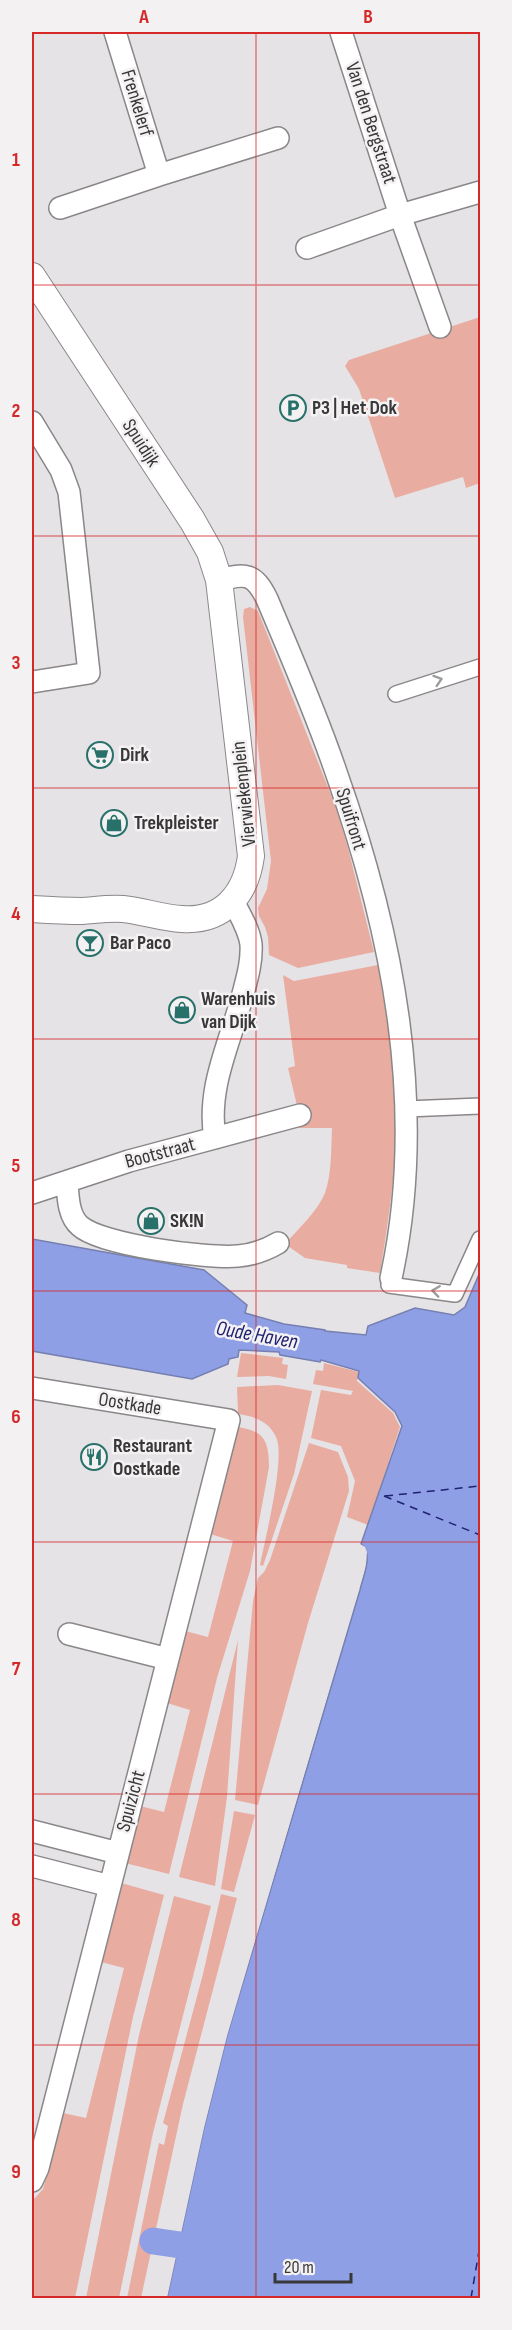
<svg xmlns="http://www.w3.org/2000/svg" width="512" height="2330" font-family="'Sofia Sans Condensed',sans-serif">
  <rect width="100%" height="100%" fill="#e6e3e6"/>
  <path fill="#e9aca1" d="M480,317V483L466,488L463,477L395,498L359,389L345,366L349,360Z
    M250,607L258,611L335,805L347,844L374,952L298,968L269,955L268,937L265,927L259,916L258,908L267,889L271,861L243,617L244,609Z
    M378,965C385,1010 394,1056 396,1102C398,1159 389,1217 380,1273L347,1268V1265L305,1258L285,1244C298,1229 317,1212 325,1193C332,1173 331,1149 332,1128H299L300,1118L288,1068L295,1066L283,975L294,981Z
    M241,1353L283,1358L282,1364L288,1365L286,1379L269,1376L237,1377Z
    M324,1363L359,1372L357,1381L393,1413L400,1427L368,1525L347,1517L355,1481L341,1446L311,1438L321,1390L351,1395L353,1391L313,1384L316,1370L323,1371Z
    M278,1385L312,1391L294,1474L263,1566L260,1565C265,1539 286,1457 276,1437C269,1421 253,1416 238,1414L237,1387Z
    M236,1427C263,1430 269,1439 269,1467L250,1571L217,1678L169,1874L125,1863L140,1806L164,1812L190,1710L167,1703L185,1631L208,1637L233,1541L210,1534Z
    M309,1443L338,1452L348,1477L349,1491L308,1623L258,1805L235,1800L253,1601L258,1578L264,1572L270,1560Z
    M238,1640L227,1797L215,1886L179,1877Z
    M234,1811L255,1815L234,1892L221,1889Z
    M121,1883L164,1895L133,2017L75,2298H32V2215H34V2199L43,2189L63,2113L86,2118L124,1968L101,1962Z
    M221,1894L237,1898L183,2104L141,2298H127L159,2143L164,2145L168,2126L163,2123L203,1974Z
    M174,1896L211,1906L153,2133L119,2298H86L139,2035Z"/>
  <path fill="#8f9fe5" stroke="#7580b1" stroke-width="1.5" d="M32,1239L204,1270L247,1305L245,1313L284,1324L325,1330V1331L366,1335L368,1326L415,1308L454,1315L465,1307L480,1272V2298H167L204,2128L227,2036L360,1590C363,1576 374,1554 361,1544L402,1426L395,1412L358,1378L359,1371L321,1360L320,1362L280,1355L279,1352L239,1350L238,1357L229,1359L228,1364L192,1379L32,1351Z"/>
  <path fill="#e6e3e6" d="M358,1543L365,1547L367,1552L365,1568L227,2036L204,2128L167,2298H164L201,2127L224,2035L362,1568L364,1553Z"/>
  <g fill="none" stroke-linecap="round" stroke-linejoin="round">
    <path stroke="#8f9fe5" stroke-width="27" d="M153,2241L214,2250"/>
    <path stroke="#1f2171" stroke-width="1.5" stroke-dasharray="8 6" stroke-linecap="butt" d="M384,1496L480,1535
      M385,1496L480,1486
      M471,2298L480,2245"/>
    <defs>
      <path id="pedestrian" d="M396,694L480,667
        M406,1109L480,1106
        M391,1278L389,1285L455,1294L480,1239"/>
      <path id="minor" d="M341,32L400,215L440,327
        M159,175L278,138
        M60,208L159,175L115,32
        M307,248L400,215L480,192
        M32,422L61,470L69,492L89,673L32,682
        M219,580C246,573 254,573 267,599C291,656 316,713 336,772C393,933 428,1109 391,1278
        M215,1138C206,1086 232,1039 244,990C248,975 252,960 251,944C249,929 240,915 233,901
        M67,1182C68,1196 68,1216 80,1226C101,1245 208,1259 238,1256C252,1255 266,1250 278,1243
        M32,1193L129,1161L300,1115
        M32,1388L229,1420L38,2168L32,2181
        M69,1634L168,1659
        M32,1831L118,1853
        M32,1866L110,1886"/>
      <path id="tertiary" d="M32,276L192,520L210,552L219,580L251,856C246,894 223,922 182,919C162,918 143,911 123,909C109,908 96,910 82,911C65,911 48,910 32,909"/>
    </defs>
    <use href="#pedestrian" stroke="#8a8789" stroke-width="18"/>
    <use href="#minor" stroke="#8a8789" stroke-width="24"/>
    <use href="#tertiary" stroke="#8a8789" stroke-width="28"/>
    <use href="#pedestrian" stroke="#fff" stroke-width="15"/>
    <use href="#minor" stroke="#fff" stroke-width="21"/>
    <use href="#tertiary" stroke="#fff" stroke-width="26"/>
  </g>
  <defs><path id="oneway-chevron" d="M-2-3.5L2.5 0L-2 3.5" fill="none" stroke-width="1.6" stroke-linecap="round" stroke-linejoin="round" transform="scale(1.5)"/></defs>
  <g stroke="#9c9c9c">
    <use href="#oneway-chevron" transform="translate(438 680) rotate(-18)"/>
    <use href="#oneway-chevron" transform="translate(436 1291) rotate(-172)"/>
  </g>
  <path fill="none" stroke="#d62828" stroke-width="1.5" stroke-opacity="0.55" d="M256,32V2298M32,285H480M32,536H480M32,788H480M32,1039H480M32,1291H480M32,1542H480M32,1794H480M32,2045H480"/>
  <defs>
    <symbol id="parking-ring" viewBox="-11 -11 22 22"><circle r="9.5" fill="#f4f1f3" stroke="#28716a" stroke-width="1.5"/><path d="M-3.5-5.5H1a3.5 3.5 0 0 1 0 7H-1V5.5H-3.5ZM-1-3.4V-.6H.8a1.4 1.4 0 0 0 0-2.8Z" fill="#28716a"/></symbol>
    <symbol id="supermarket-ring" viewBox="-11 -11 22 22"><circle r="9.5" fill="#f4f1f3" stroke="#28716a" stroke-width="1.5"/><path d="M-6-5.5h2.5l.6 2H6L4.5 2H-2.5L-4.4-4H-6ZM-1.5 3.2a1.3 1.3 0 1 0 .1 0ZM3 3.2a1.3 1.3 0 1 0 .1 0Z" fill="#28716a"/></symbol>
    <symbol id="shop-ring" viewBox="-11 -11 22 22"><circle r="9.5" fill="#f4f1f3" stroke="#28716a" stroke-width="1.5"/><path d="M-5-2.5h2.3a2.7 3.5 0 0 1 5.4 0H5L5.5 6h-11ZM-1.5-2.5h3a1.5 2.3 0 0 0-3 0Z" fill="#28716a"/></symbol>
    <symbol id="bar-ring" viewBox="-11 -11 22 22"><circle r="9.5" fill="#f4f1f3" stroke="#28716a" stroke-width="1.5"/><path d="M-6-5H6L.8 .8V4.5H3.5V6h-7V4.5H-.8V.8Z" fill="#28716a"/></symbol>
    <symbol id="restaurant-ring" viewBox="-11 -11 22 22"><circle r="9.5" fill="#f4f1f3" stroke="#28716a" stroke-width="1.5"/><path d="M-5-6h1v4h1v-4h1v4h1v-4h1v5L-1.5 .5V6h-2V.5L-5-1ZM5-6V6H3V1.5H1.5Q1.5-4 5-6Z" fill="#28716a"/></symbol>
  </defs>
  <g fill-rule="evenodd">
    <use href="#parking-ring" x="278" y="393" width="30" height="30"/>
    <use href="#supermarket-ring" x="85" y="740" width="30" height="30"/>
    <use href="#shop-ring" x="99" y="808" width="30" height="30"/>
    <use href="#bar-ring" x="75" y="928" width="30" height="30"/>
    <use href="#shop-ring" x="167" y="995" width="30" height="30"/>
    <use href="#shop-ring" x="136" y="1206" width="30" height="30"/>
    <use href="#restaurant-ring" x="79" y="1442" width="30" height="30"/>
  </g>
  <g text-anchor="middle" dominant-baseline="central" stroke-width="5" stroke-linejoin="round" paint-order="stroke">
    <g font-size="20" fill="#393839" stroke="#f4f1f3">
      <text transform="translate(137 103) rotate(73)">Frenkelerf</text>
      <text transform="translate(371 123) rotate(72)">Van den Bergstraat</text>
      <text transform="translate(141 443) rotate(57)">Spuidijk</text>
      <text transform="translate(244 794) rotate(-96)">Vierwiekenplein</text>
      <text transform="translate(351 819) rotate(73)">Spuifront</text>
      <text transform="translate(160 1153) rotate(-15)">Bootstraat</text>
      <text transform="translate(130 1404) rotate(9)">Oostkade</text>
      <text transform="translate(131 1801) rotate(-75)">Spuizicht</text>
    </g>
    <g font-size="20" font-weight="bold" fill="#393839" stroke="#f4f1f3" text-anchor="start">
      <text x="312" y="408">P3 | Het Dok</text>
      <text x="120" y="755">Dirk</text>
      <text x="134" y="823">Trekpleister</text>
      <text x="110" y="943">Bar Paco</text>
      <text x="201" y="999">Warenhuis<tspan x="201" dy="23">van Dijk</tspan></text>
      <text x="170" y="1221">SK!N</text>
      <text x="113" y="1446">Restaurant<tspan x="113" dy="23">Oostkade</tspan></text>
    </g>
    <g font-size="21" font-style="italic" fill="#1f2171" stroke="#f4f1f3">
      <text transform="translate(257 1335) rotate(10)">Oude Haven</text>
    </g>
  </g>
  <rect width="512" height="2330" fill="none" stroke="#f4f1f3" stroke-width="66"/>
  <path d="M275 2273v9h76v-9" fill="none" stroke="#393839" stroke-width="3"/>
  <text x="284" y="2273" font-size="18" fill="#393839" stroke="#f4f1f3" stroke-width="4.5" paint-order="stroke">20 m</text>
  <rect x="33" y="33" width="446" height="2264" fill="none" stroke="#d62828" stroke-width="2"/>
  <g font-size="20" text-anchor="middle" font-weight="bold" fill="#d62828">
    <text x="144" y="23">A</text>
    <text x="368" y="23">B</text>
    <text x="16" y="166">1</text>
    <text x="16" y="417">2</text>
    <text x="16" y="669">3</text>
    <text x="16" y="920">4</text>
    <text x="16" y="1172">5</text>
    <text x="16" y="1423">6</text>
    <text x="16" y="1675">7</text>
    <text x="16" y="1926">8</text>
    <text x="16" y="2178">9</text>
  </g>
</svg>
